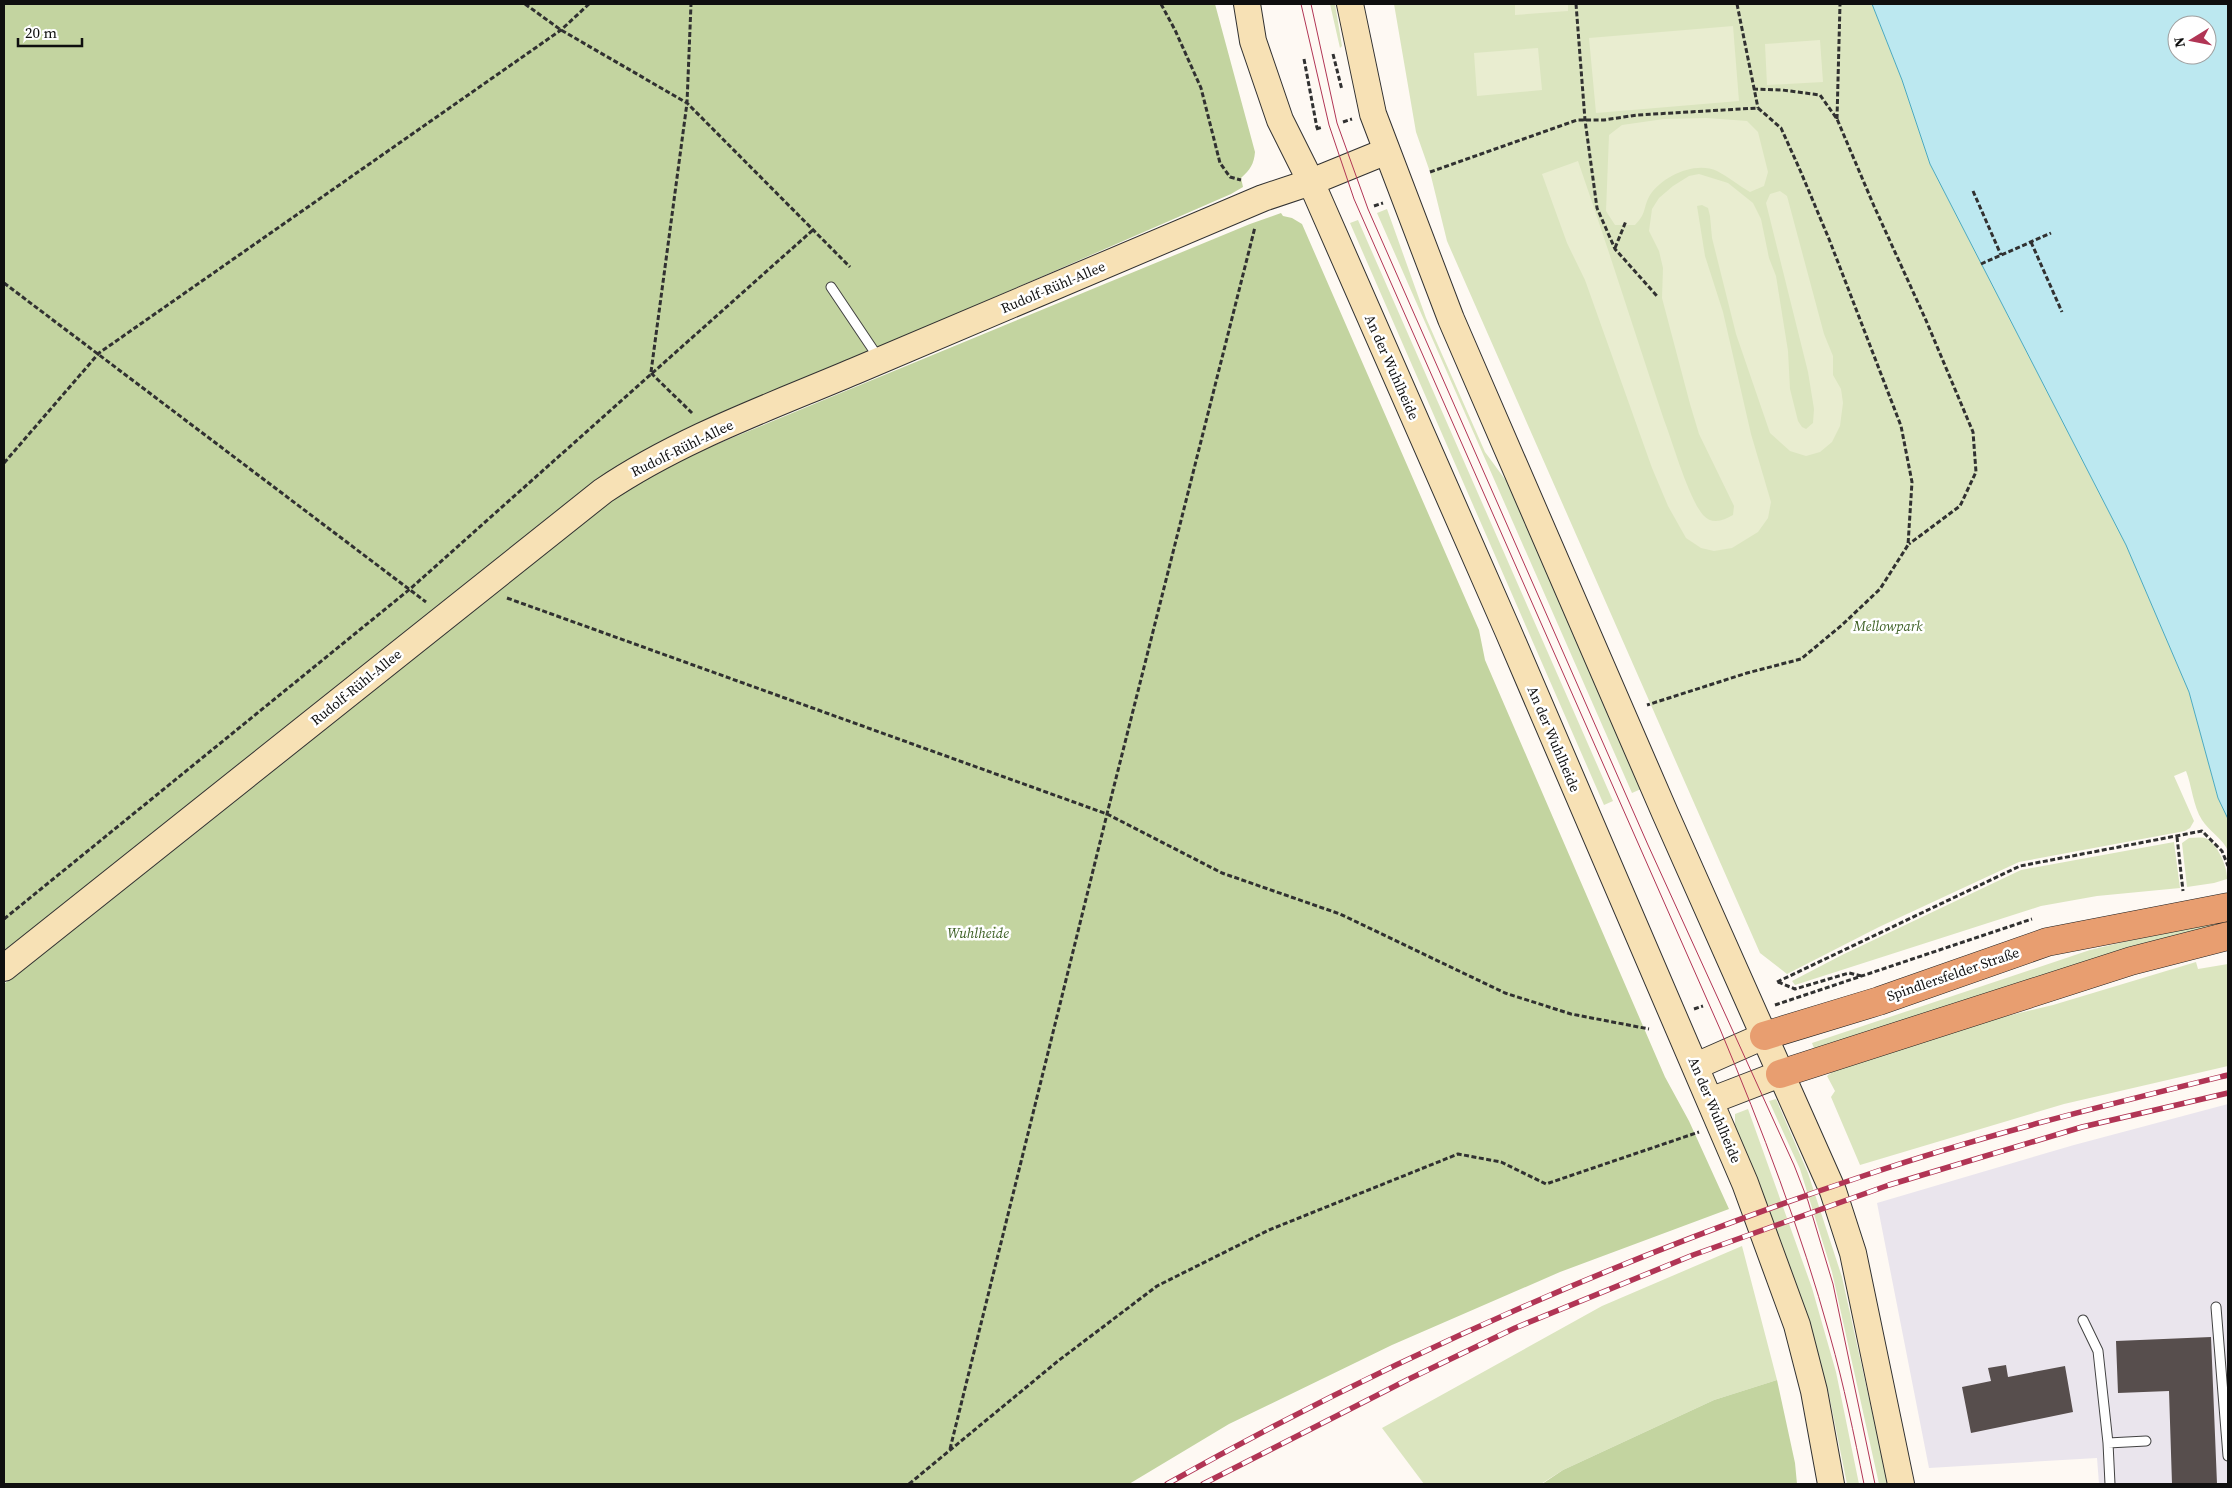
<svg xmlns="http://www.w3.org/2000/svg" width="2232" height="1488" font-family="'Source Serif 4',serif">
  <rect width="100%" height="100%" fill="#fef9f3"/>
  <path fill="#eae5ed" d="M2228,1104V1484H2099L2097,1458L1929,1468L1877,1203L2074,1145Z"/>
  <path fill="#dbe5bf" d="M1330,4H1335L1342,46L1340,48Z
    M1394,4H1872L1902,80L1930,164L2126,545L2189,692L2218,798L2228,819V851C2224,840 2209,831 2202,820C2193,806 2192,786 2186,771L2174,776L2194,821L2190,828L2185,831L2019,862L1879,927L1787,974L1760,953L1447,241L1430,172L1416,132Z
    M1387,209L1426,318L1485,452L1507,482L1641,789L1632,793L1377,213Z
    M1358,220L1613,801L1604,805L1350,223Z
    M2189,838C2194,838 2200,837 2205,838C2217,842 2228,868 2227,879L2214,883L2187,887L2182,843Z
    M2174,842L2180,888L2097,896L2041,906L1795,985L1792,981L1842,955L2021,870Z
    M2215,920L2218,928L1815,1051L1812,1043L2090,950Z
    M2196,962L2198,969L2228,964V1066L2064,1104L1860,1165L1831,1097L1835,1091L1827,1076L1842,1065L1965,1026L2053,1005Z
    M1776,1099L1808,1173L1842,1277L1888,1484H1879L1832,1272L1800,1169L1769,1101Z
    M1748,1109L1812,1288L1836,1372L1859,1484H1847L1828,1390L1801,1302L1735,1129V1114Z
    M1742,1246L1777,1380L1714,1400L1563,1470L1541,1484H1424L1382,1428L1602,1306Z"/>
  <path fill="#c3d4a0" d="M4,4H1215L1255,152C1254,164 1250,170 1241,178L1243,187L1231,194L676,436L4,955Z
    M1281,213L1283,216L1292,218L1302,224L1479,630L1485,660L1665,1077L1689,1121L1729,1209L1560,1272L1392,1345L1229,1424L1129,1484H4V984L631,485L693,454L1250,224Z
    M1777,1380L1795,1463L1797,1484H1542L1563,1470L1714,1400Z"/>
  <path fill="#e9edd0" d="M1515,4H1568V11L1515,15Z
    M1733,26L1739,101L1596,113L1589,38Z
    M1820,40L1823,82L1767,85L1765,44Z
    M1538,48L1542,90L1477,96L1474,53Z
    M1707,118L1747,121L1758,132L1768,172L1764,186L1750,192C1739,186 1729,177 1717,171C1695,161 1663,176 1650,195C1643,207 1647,213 1635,225H1615L1606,211L1609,135L1622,125L1664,119Z
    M1578,161C1608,247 1635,334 1664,420C1673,443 1688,497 1703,515C1712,525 1723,521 1733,515L1734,506L1699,434L1690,404L1662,298L1663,268L1659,251L1649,231L1652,209L1659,198L1673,186L1689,176L1699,174L1728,183L1753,203L1761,219L1769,258L1776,276L1788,351L1790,389L1798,421L1802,427L1806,429L1813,423L1814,409L1808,372L1766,203L1770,194L1780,191L1787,196L1824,334L1833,356V375L1841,389L1843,403L1840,426L1832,442L1820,452L1806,456L1790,451L1770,433L1736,334L1712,238L1710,216L1708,208L1702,205L1697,206L1705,256L1723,312L1751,434L1771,502L1768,518L1758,532L1732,548L1714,551L1701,548L1686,538L1668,506L1652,468L1585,280L1567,243L1542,174Z"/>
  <path fill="#bce8f0" stroke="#4ba9bf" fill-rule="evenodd" d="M1872,4H2228V819L2218,798L2189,692L2126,545L1930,164L1902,80ZM2177,25H2207V55H2177Z"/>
  <path fill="#574e4d" d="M2211,1337L2217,1484H2172L2169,1391L2118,1393L2116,1341Z
    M2006,1365L2008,1377L2065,1366L2073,1412L1971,1433L1962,1387L1991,1381L1988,1368Z"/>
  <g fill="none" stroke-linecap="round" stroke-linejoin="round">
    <defs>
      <path id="service" d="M831,287L878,357
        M2216,1307L2228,1456
        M2083,1320L2098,1351L2108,1443L2146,1441
        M2108,1443L2110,1484"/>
      <path id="secondary" d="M1247,4L1253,41L1280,120L1311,182L1508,631L1745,1183L1797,1325L1814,1391L1831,1484
        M1350,4L1373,114L1451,319L1665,813L1833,1191L1853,1253L1901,1484
        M4,968L603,491C680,439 770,407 855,371C991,313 1127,256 1263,198L1311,182L1387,151
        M1696,1066L1764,1036
        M1710,1101L1780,1074"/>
      <path id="trunk" d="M1764,1036L1879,1001L2047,942L2228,907
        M1780,1074L2131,961L2228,936"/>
    </defs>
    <use href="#service" stroke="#424242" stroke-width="11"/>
    <use href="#secondary" stroke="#313131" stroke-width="28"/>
    <use href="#trunk" stroke="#202020" stroke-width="29"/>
    <path stroke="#313131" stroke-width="3" stroke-dasharray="5 2.5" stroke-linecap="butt" d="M525,4L561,30L687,103L850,267
      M1161,4L1175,30L1201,88L1220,163L1230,177L1241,180
      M1576,4L1585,120L1597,208L1615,249L1657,296
      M1737,4L1758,108
      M1333,54L1342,90
      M1304,59L1317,128
      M1753,89L1782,90L1820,95L1837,119L1874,206L1925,318L1973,432L1976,472L1960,506L1909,544
      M1837,119L1840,4
      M1343,122L1352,119
      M1316,129L1323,127
      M1430,172L1577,120H1604L1637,115L1758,108L1781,128L1800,170L1829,239L1901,426L1912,482L1908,545L1880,589L1842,625L1801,659L1747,673L1647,705
      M1973,191L2001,255
      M1374,206L1383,203
      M2031,242L2062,312
      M1615,248L1626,221
      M1981,264L2051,233
      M4,283L426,602
      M651,372L687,103L691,4
      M651,373L692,413
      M4,463L99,353L561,30L589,4
      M507,598L1107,814L1222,873L1340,914L1505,993L1571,1014L1649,1029
      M2177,837L2183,891
      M4,919L410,589L814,229
      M1777,982L2020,866L2202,831L2222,851L2228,866
      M1778,982L1795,989L1849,973L1862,976
      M1775,1005L2032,919
      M1694,1009L1703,1006
      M950,1449L1107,814L1255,227
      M909,1484L1058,1361L1157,1286L1269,1230L1458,1154L1501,1162L1546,1184L1699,1132"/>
    <use href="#service" stroke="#fff" stroke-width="9"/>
    <use href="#secondary" stroke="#f7e1b5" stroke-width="26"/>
    <use href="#trunk" stroke="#e89e70" stroke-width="28"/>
    <path stroke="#b13555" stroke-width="1" d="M1301,4L1329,125L1354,199L1720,1029C1762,1129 1801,1231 1830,1336C1844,1385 1854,1435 1864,1484
      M1311,4L1337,123L1368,209L1648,845L1794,1165L1808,1201L1833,1284L1875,1484"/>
    <defs>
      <path id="rail" d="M1167,1484C1390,1359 1621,1257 1863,1176C1983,1135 2106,1105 2228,1075
        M1203,1484L1407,1380L1515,1328L1693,1255L1889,1185L2082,1127L2228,1093"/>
    </defs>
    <use href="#rail" stroke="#b13555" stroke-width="5.5"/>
    <use href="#rail" stroke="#fff" stroke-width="4" stroke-dasharray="11" stroke-linecap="butt"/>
  </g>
  <g text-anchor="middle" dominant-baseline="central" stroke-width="5" stroke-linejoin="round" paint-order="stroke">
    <g font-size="14" fill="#0f0f0f" stroke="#fff">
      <text transform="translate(1053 287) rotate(-23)">Rudolf-Rühl-Allee</text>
      <text transform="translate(1392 367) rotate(66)">An der Wuhlheide</text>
      <text transform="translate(682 448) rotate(-26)">Rudolf-Rühl-Allee</text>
      <text transform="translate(356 687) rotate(-39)">Rudolf-Rühl-Allee</text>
      <text transform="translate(1554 739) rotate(67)">An der Wuhlheide</text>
      <text transform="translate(1953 974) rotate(-19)">Spindlersfelder Straße</text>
      <text transform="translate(1715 1110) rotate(67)">An der Wuhlheide</text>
    </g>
    <g font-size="14" font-style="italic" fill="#3e6126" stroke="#fff">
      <text x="1888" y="626">Mellowpark</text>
      <text x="978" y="933">Wuhlheide</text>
    </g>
  </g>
  <rect width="2232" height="1488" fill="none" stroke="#0f0f0f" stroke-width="10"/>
  <g transform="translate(2192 40) rotate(260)"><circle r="24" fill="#ffffff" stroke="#9f9f9f"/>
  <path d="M0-4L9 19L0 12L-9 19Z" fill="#b13555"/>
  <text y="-8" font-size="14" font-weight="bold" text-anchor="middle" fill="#0f0f0f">N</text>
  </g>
  <path d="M18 38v8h64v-8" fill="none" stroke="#0f0f0f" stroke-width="2.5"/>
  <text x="25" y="38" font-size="15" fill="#0f0f0f" stroke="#ffffff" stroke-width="4" paint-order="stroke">20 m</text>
</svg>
